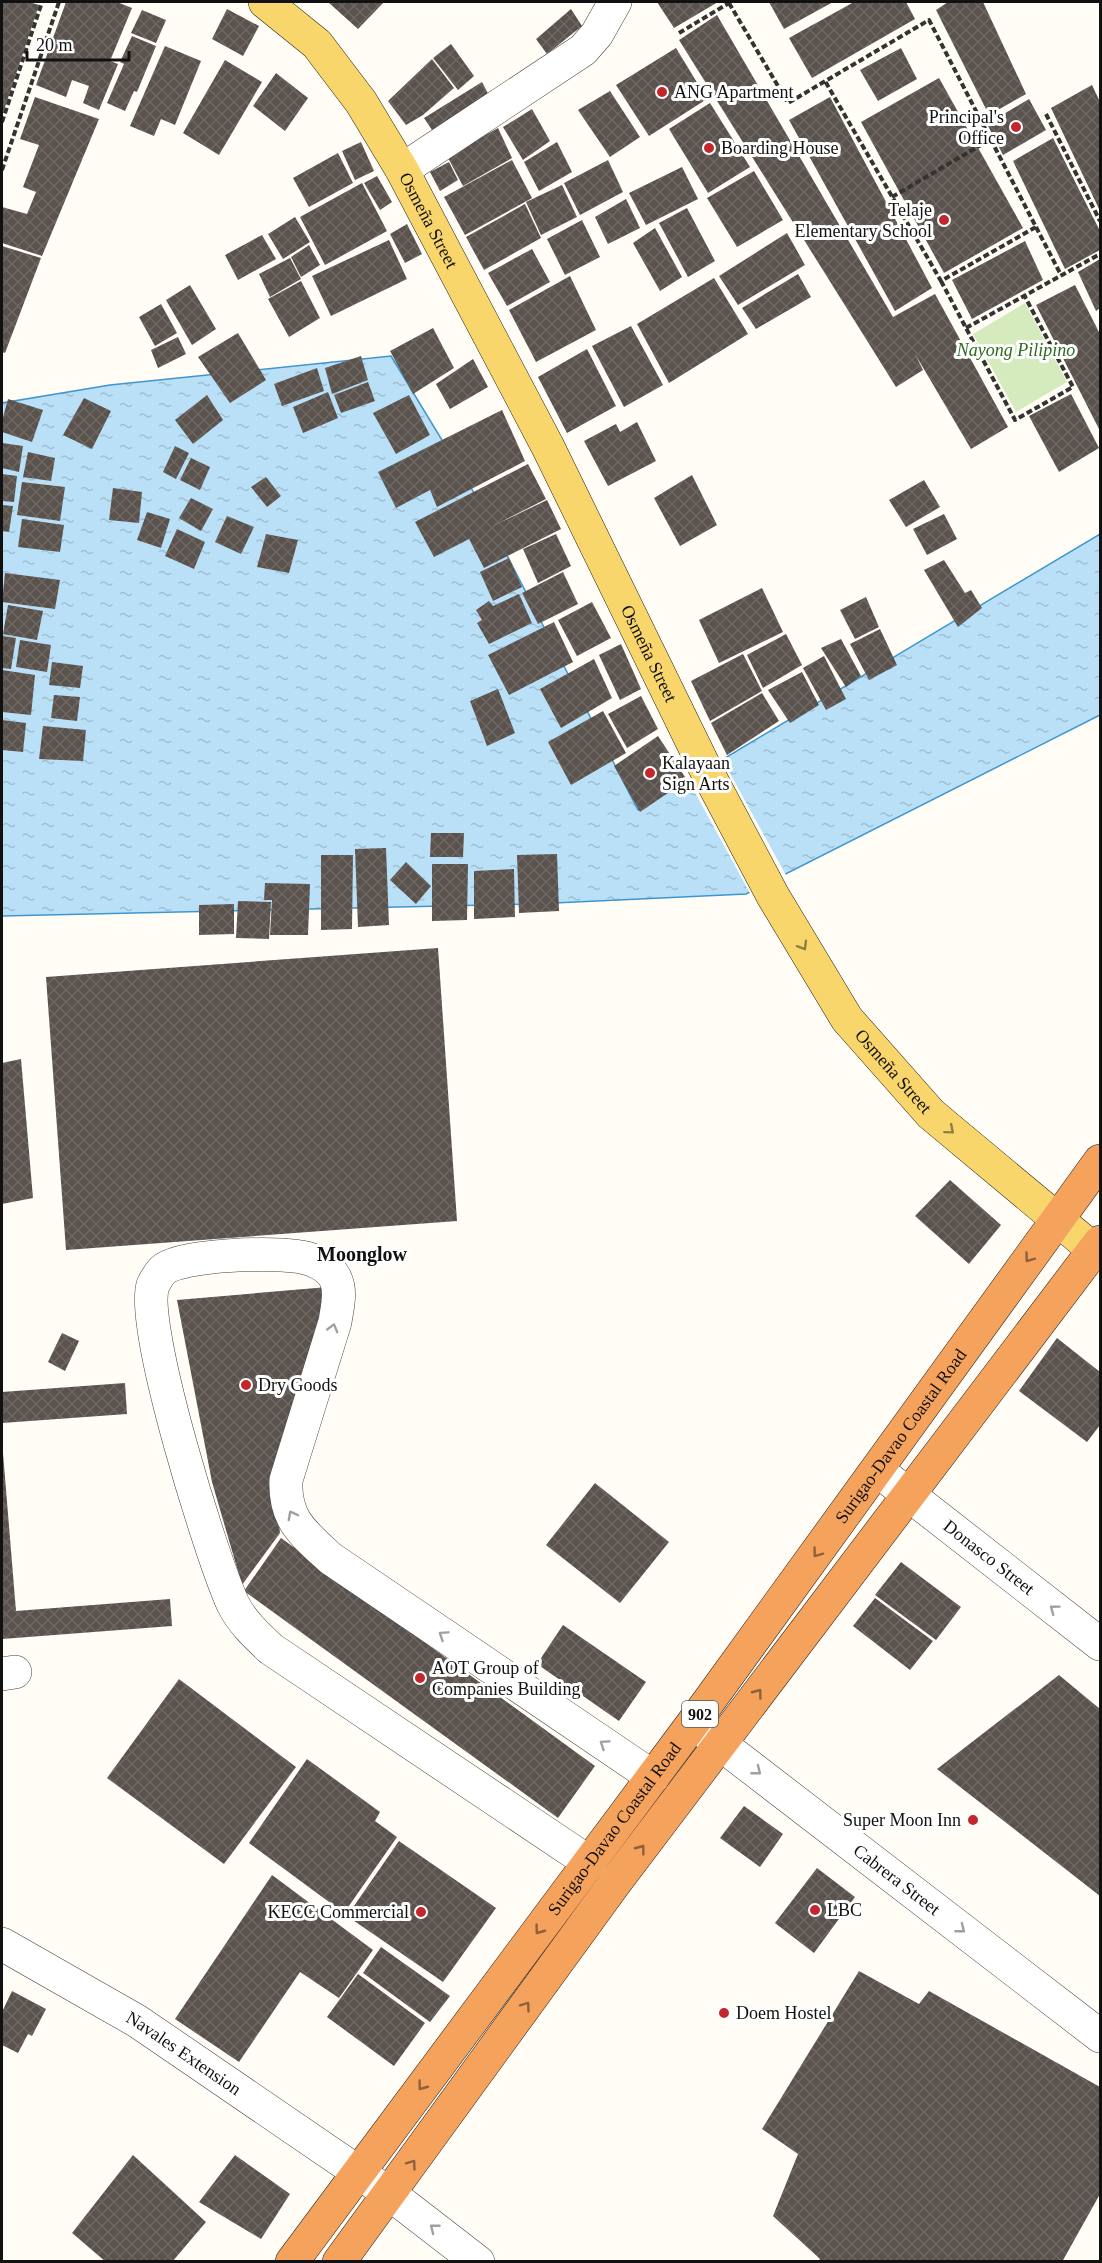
<svg xmlns="http://www.w3.org/2000/svg" width="1102" height="2263" font-family="'Times New Roman',serif">
  <defs>
    <pattern id="water-ripples" width="26" height="14" patternUnits="userSpaceOnUse" patternTransform="scale(1.5)"><rect width="26" height="14" fill="#b9e0f7"/><path d="M2 4q2-2 4 0t4 0M15 11q2-2 4 0t4 0" fill="none" stroke="#9ebfd3"/></pattern>
    <pattern id="building-cross-hatch" width="8" height="8" patternUnits="userSpaceOnUse" patternTransform="scale(1.5)"><rect width="8" height="8" fill="#5a524d"/><path d="M0 0l8 8M0 8l8-8" fill="none" stroke="#6d6662"/></pattern>
  </defs>
  <rect width="100%" height="100%" fill="#fffdf5"/>
  <path fill="#d5ebbd" d="M1025,303L1067,382L1016,412L973,334Z"/>
  <path fill="url(#water-ripples)" stroke="#3f96cf" stroke-width="1.5" d="M391,356L479,501L638,810L1100,534V715L746,894L533,904L2,916V403L110,385Z"/>
  <path fill="#fffdf5" d="M721,757L787,877L751,895L687,778Z"/>
  <path fill="url(#building-cross-hatch)" d="M2,2H29L39,5L2,116Z
    M66,2H117L132,8L110,61L118,64L99,110L83,103L89,86L72,80L66,97L36,85Z
    M328,2H384L358,29Z
    M657,2H718L674,28Z
    M769,2H833L784,29Z
    M854,2H906L915,19L812,78L789,38Z
    M948,2H983L1026,94L989,115L936,10Z
    M227,9L259,26L243,56L212,39Z
    M571,9L582,26L547,54L536,39Z
    M142,10L166,20L156,43L131,33Z
    M717,15L893,317L935,294L1008,427L971,449L915,354L923,370L896,387L679,40Z
    M132,36L156,46L137,92L134,91L125,111L107,103L124,64L120,62Z
    M451,44L474,76L458,90L433,58Z
    M165,46L201,61L175,125L161,119L154,136L130,126Z
    M676,48L707,99L649,136L616,85Z
    M901,48L917,79L878,101L860,70Z
    M432,59L454,88L423,115L406,125L388,101Z
    M225,60L262,82L219,155L183,133Z
    M276,73L308,98L285,131L253,106Z
    M939,78L1023,228L944,273L861,122Z
    M482,82L494,105L438,139L424,118Z
    M1092,85L1100,102V211L1051,108Z
    M610,91L640,137L610,157L578,110Z
    M35,97L99,119L42,256L2,243V207L27,214L36,192L23,187L39,145L20,139Z
    M830,97L932,288L895,311L789,120Z
    M1029,99L1046,130L1003,155L987,124Z
    M710,103L750,167L708,193L669,129Z
    M532,109L550,141L523,160L503,127Z
    M498,128L512,158L463,186L447,156Z
    M1053,138L1100,231V250L1065,269L1013,161Z
    M361,142L374,171L355,180L342,151Z
    M557,142L572,172L539,191L524,162Z
    M338,153L353,183L309,207L293,178Z
    M512,160L532,198L465,235L444,197Z
    M608,160L623,192L580,215L564,183Z
    M449,162L458,180L440,191L430,172Z
    M682,167L698,199L646,225L629,193Z
    M754,171L783,220L737,247L707,198Z
    M377,176L392,202L380,210L364,183Z
    M362,183L387,231L325,265L300,217Z
    M562,185L577,217L541,235L526,202Z
    M626,199L640,228L608,244L595,217Z
    M525,204L541,238L484,270L466,237Z
    M687,208L715,261L688,277L659,223Z
    M295,217L310,242L283,259L268,234Z
    M582,220L600,257L565,275L547,239Z
    M407,224L422,254L405,263L390,234Z
    M655,228L682,277L660,291L633,243Z
    M787,233L805,265L738,305L719,276Z
    M262,235L276,259L238,280L225,255Z
    M389,240L407,279L331,316L312,276Z
    M1025,241L1043,280L972,319L952,280Z
    M309,245L320,265L301,277L291,257Z
    M2,246L41,258L5,353L2,352Z
    M532,249L550,282L507,306L488,273Z
    M290,258L301,279L270,297L259,274Z
    M1100,259V308L1096,311L1078,272Z
    M798,274L811,297L756,329L742,308Z
    M570,276L596,330L536,362L509,310Z
    M714,278L748,334L669,383L637,324Z
    M301,281L320,318L289,337L268,299Z
    M190,285L216,329L192,345L166,300Z
    M1075,285L1100,334V431L1036,305Z
    M161,304L177,333L155,346L139,317Z
    M631,326L663,385L624,407L592,346Z
    M433,328L454,368L413,394L390,351Z
    M238,333L266,380L230,403L198,357Z
    M178,337L186,354L158,368L151,350Z
    M587,349L616,406L567,433L538,377Z
    M361,356L368,380L332,394L325,368Z
    M473,359L488,387L450,409L436,384Z
    M317,368L324,391L282,406L274,384Z
    M368,382L375,401L341,413L334,395Z
    M328,392L338,418L303,433L293,407Z
    M1071,394L1099,448L1059,472L1029,416Z
    M207,395L223,420L193,444L175,420Z
    M409,395L430,435L396,454L373,413Z
    M84,398L111,411L92,449L63,435Z
    M8,399L43,410L32,442L2,432V421Z
    M502,410L525,461L437,507L430,490L396,508L378,472Z
    M637,422L656,461L608,486L584,441L616,424L620,432Z
    M2,443L23,446L19,472L2,468Z
    M175,446L189,453L176,479L163,472Z
    M28,452L55,458L51,481L23,477Z
    M191,458L210,467L200,490L180,480Z
    M528,464L546,499L495,525L547,500L561,529L484,568L469,539L434,557L415,522Z
    M2,474L17,476L14,502L2,501Z
    M692,475L717,525L680,546L654,498Z
    M266,477L281,496L267,507L251,487Z
    M924,480L940,507L906,527L889,500Z
    M22,482L65,487L60,521L17,515Z
    M113,488L142,492L139,523L109,520Z
    M191,498L213,509L201,531L179,518Z
    M2,505L13,506L9,532L2,531Z
    M147,512L170,519L161,548L137,540Z
    M944,514L957,539L927,555L913,529Z
    M227,516L254,527L241,554L215,542Z
    M22,519L64,525L60,552L18,547Z
    M177,529L205,542L194,569L165,556Z
    M266,534L298,540L289,573L257,567Z
    M556,534L571,566L538,583L523,549Z
    M509,558L522,587L493,601L480,572Z
    M944,560L965,593L971,590L982,608L958,627L924,570Z
    M563,572L578,604L538,624L522,593Z
    M5,573L60,580L55,609L2,602Z
    M762,588L783,632L719,663L699,620Z
    M519,594L532,623L489,644L477,623L482,620L476,610L489,601L493,606Z
    M866,597L879,627L855,639L840,610Z
    M592,602L611,638L577,656L558,620Z
    M8,605L43,611L37,640L3,634Z
    M554,622L573,662L509,695L488,655Z
    M880,629L897,665L869,680L850,644Z
    M786,634L802,665L763,688L747,655Z
    M2,636L16,638L11,669L2,668Z
    M841,639L861,676L846,687L821,648Z
    M20,640L51,645L47,672L16,667Z
    M621,644L641,689L620,700L599,655Z
    M743,654L762,691L710,721L691,681Z
    M824,656L846,699L826,710L803,668Z
    M594,659L612,698L561,728L540,689Z
    M52,662L83,666L80,688L49,685Z
    M2,670L35,675L31,715L2,712Z
    M802,672L819,705L790,723L768,690Z
    M498,689L515,733L487,746L470,701Z
    M762,693L779,721L727,755L711,723Z
    M54,695L80,697L77,721L51,718Z
    M641,696L658,729L627,748L608,714Z
    M603,711L626,753L571,785L548,742Z
    M2,720L26,723L23,752L2,750Z
    M43,726L86,730L83,761L39,759Z
    M658,736L687,780L640,812L614,766Z
    M431,833H464L463,857H430Z
    M386,848L389,925L358,927L355,849Z
    M557,854L559,911L519,913L517,855Z
    M321,855H353L352,929L321,930Z
    M406,862L431,886L416,904L390,880Z
    M432,864H468L467,920L432,921Z
    M514,869L515,917L474,919V871Z
    M265,883L310,884L308,935H270L272,900H264Z
    M238,901L271,902L269,939L236,938Z
    M234,904V934L199,935V905Z
    M438,948L457,1221L66,1250L46,977Z
    M21,1059L33,1198L2,1204V1063Z
    M950,1180L1001,1225L969,1264L915,1216Z
    M328,1287L273,1471L280,1533L242,1585L212,1482L177,1300Z
    M62,1333L79,1341L65,1371L48,1362Z
    M1057,1338L1100,1372V1425L1087,1442L1019,1391Z
    M125,1383L127,1414L2,1423V1392Z
    M2,1441L16,1611L170,1599L172,1626L2,1639Z
    M595,1483L669,1542L620,1603L546,1545Z
    M281,1538L595,1766L558,1818L244,1591Z
    M901,1562L961,1607L936,1640L875,1595Z
    M875,1598L933,1641L910,1670L853,1626Z
    M563,1625L646,1682L619,1721L537,1664Z
    M1059,1675L1100,1709V1896L937,1769Z
    M179,1679L296,1767L224,1864L107,1778Z
    M307,1759L380,1812L375,1821L397,1837L344,1913L249,1843Z
    M744,1806L783,1834L760,1867L720,1838Z
    M399,1841L496,1908L443,1982L347,1916Z
    M817,1868L855,1897L814,1953L775,1923Z
    M272,1875L373,1950L339,1998L300,1972L239,2062L175,2019Z
    M381,1947L450,1996L430,2022L363,1973Z
    M859,1971L919,2004L929,1991L1100,2087V2194L1062,2262H818L820,2259L773,2216L798,2154L762,2129Z
    M358,1974L425,2023L394,2066L327,2017Z
    M12,1991L46,2009L32,2036L28,2034L18,2053L2,2045V2012Z
    M133,2155L206,2222L172,2262H106L72,2233Z
    M235,2155L290,2194L261,2239L199,2202Z"/>
  <g fill="none" stroke-linecap="round" stroke-linejoin="round">
    <defs>
      <g id="minor">
        <path d="M402,170L583,50L597,34L615,2"/>
        <path id="s1" d="M877,1470L1100,1644"/>
        <path d="M2,1674L15,1672"/>
        <path id="s2" d="M697,1726L1100,2036"/>
        <path d="M590,1863L271,1649C256,1635 242,1622 233,1604C212,1559 139,1325 153,1285C155,1281 160,1273 163,1270C179,1254 278,1252 301,1257C313,1259 329,1266 335,1278C342,1291 337,1308 335,1322L286,1480C284,1519 303,1533 330,1558L653,1777"/>
        <path id="s3" d="M2,1944L137,2021L390,2194L478,2262"/>
      </g>
      <g id="major">
        <path id="s4" d="M265,2L317,44L361,102L402,170L548,447L703,764L773,896L847,1019L931,1114L1100,1255"/>
      </g>
      <g id="highway">
        <path id="s5" d="M292,2262L693,1723L1100,1161"/>
        <path d="M339,2262L614,1884L1100,1242"/>
      </g>
    </defs>
    <use href="#minor" stroke="#444" stroke-width="34"/>
    <use href="#major" stroke="#222" stroke-width="34"/>
    <use href="#highway" stroke="#222" stroke-width="34"/>
    <path stroke="#333" stroke-width="4" stroke-dasharray="6 3" stroke-linecap="butt" d="M729,3L788,103L929,20L1036,227L941,281L825,81
      M679,33L729,3
      M1046,114L1100,221
      M2,122L42,2
      M2,170L59,2
      M892,197L991,139
      M1036,227L1061,275
      M941,281L1015,420L1073,387L1024,295
      M966,328L1100,254"/>
    <use href="#minor" stroke="#fff" stroke-width="33"/>
    <use href="#major" stroke="#f9d66b" stroke-width="33"/>
    <use href="#highway" stroke="#f5a25d" stroke-width="33"/>
  </g>
  <defs><path id="oneway-chevron" d="M-2-3.5L2.5 0L-2 3.5" fill="none" stroke-width="1.6" stroke-linecap="round" stroke-linejoin="round" transform="scale(1.5)"/></defs>
  <g stroke="#917d42">
    <use href="#oneway-chevron" transform="translate(803 946) rotate(59)"/>
    <use href="#oneway-chevron" transform="translate(950 1130) rotate(40)"/>
  </g>
  <g stroke="#8e613b">
    <use href="#oneway-chevron" transform="translate(1029 1258) rotate(126)"/>
    <use href="#oneway-chevron" transform="translate(817 1553) rotate(126)"/>
    <use href="#oneway-chevron" transform="translate(758 1693) rotate(-53)"/>
    <use href="#oneway-chevron" transform="translate(641 1849) rotate(-53)"/>
    <use href="#oneway-chevron" transform="translate(539 1930) rotate(127)"/>
    <use href="#oneway-chevron" transform="translate(526 2006) rotate(-54)"/>
    <use href="#oneway-chevron" transform="translate(422 2086) rotate(127)"/>
    <use href="#oneway-chevron" transform="translate(412 2164) rotate(-54)"/>
  </g>
  <g stroke="#a0a0a0">
    <use href="#oneway-chevron" transform="translate(333 1328) rotate(-75)"/>
    <use href="#oneway-chevron" transform="translate(292 1515) rotate(-118)"/>
    <use href="#oneway-chevron" transform="translate(1054 1609) rotate(-143)"/>
    <use href="#oneway-chevron" transform="translate(443 1635) rotate(-146)"/>
    <use href="#oneway-chevron" transform="translate(604 1744) rotate(-146)"/>
    <use href="#oneway-chevron" transform="translate(757 1771) rotate(38)"/>
    <use href="#oneway-chevron" transform="translate(961 1929) rotate(38)"/>
    <use href="#oneway-chevron" transform="translate(434 2228) rotate(-142)"/>
  </g>
  <g fill="#c4262e" stroke="#fff" stroke-width="2">
    <circle cx="662" cy="92" r="6"/>
    <circle cx="1016" cy="127" r="6"/>
    <circle cx="709" cy="148" r="6"/>
    <circle cx="944" cy="220" r="6"/>
    <circle cx="650" cy="773" r="6"/>
    <circle cx="246" cy="1385" r="6"/>
    <circle cx="420" cy="1678" r="6"/>
    <circle cx="973" cy="1820" r="6"/>
    <circle cx="815" cy="1910" r="6"/>
    <circle cx="421" cy="1912" r="6"/>
    <circle cx="724" cy="2013" r="6"/>
  </g>
  <g text-anchor="middle" dominant-baseline="central" stroke-width="6" stroke-linejoin="round" paint-order="stroke">
    <rect fill="#fff" stroke="#585858" stroke-width="1.5" x="682" y="1701" width="36" height="26" rx="4.5"/>
    <g font-size="16" font-weight="bold" fill="#111">
      <text x="700" y="1714">902</text>
    </g>
    <g font-size="18" fill="#111" stroke="#fff" text-anchor="start">
      <text x="674" y="92">ANG Apartment</text>
      <text x="1004" y="117" text-anchor="end">Principal's<tspan x="1004" dy="21">Office</tspan></text>
      <text x="721" y="148">Boarding House</text>
      <text x="932" y="210" text-anchor="end">Telaje<tspan x="932" dy="21">Elementary School</tspan></text>
      <text x="662" y="763">Kalayaan<tspan x="662" dy="21">Sign Arts</tspan></text>
      <text x="258" y="1385">Dry Goods</text>
      <text x="432" y="1668">AOT Group of<tspan x="432" dy="21">Companies Building</tspan></text>
      <text x="961" y="1820" text-anchor="end">Super Moon Inn</text>
      <text x="827" y="1910">LBC</text>
      <text x="409" y="1912" text-anchor="end">KECC Commercial</text>
      <text x="736" y="2013">Doem Hostel</text>
    </g>
    <g font-size="18" fill="#111" stroke="#fff">
      <text stroke="none"><textPath href="#s4" startOffset="276">Osmeña Street</textPath></text>
      <text stroke="none"><textPath href="#s4" startOffset="762">Osmeña Street</textPath></text>
      <text stroke="none"><textPath href="#s4" startOffset="1248">Osmeña Street</textPath></text>
      <text stroke="none"><textPath href="#s5" startOffset="1026">Surigao-Davao Coastal Road</textPath></text>
      <text stroke="none"><textPath href="#s1" startOffset="142">Donasco Street</textPath></text>
      <text stroke="none"><textPath href="#s5" startOffset="540">Surigao-Davao Coastal Road</textPath></text>
      <text stroke="none"><textPath href="#s2" startOffset="252">Cabrera Street</textPath></text>
      <text stroke="none"><textPath href="#s3" startOffset="212">Navales Extension</textPath></text>
    </g>
    <g font-size="18" font-style="italic" fill="#2f6b1f" stroke="#fff">
      <text x="1016" y="350">Nayong Pilipino</text>
    </g>
    <g font-size="20" font-weight="bold" fill="#111" stroke="#fff">
      <text x="362" y="1254">Moonglow</text>
    </g>
  </g>
  <rect width="1102" height="2263" fill="none" stroke="#111111" stroke-width="6"/>
  <path d="M27 51v9h102v-9" fill="none" stroke="#111111" stroke-width="3"/>
  <text x="36" y="51" font-size="18" fill="#111111" stroke="#ffffff" stroke-width="4.5" paint-order="stroke">20 m</text>
</svg>
